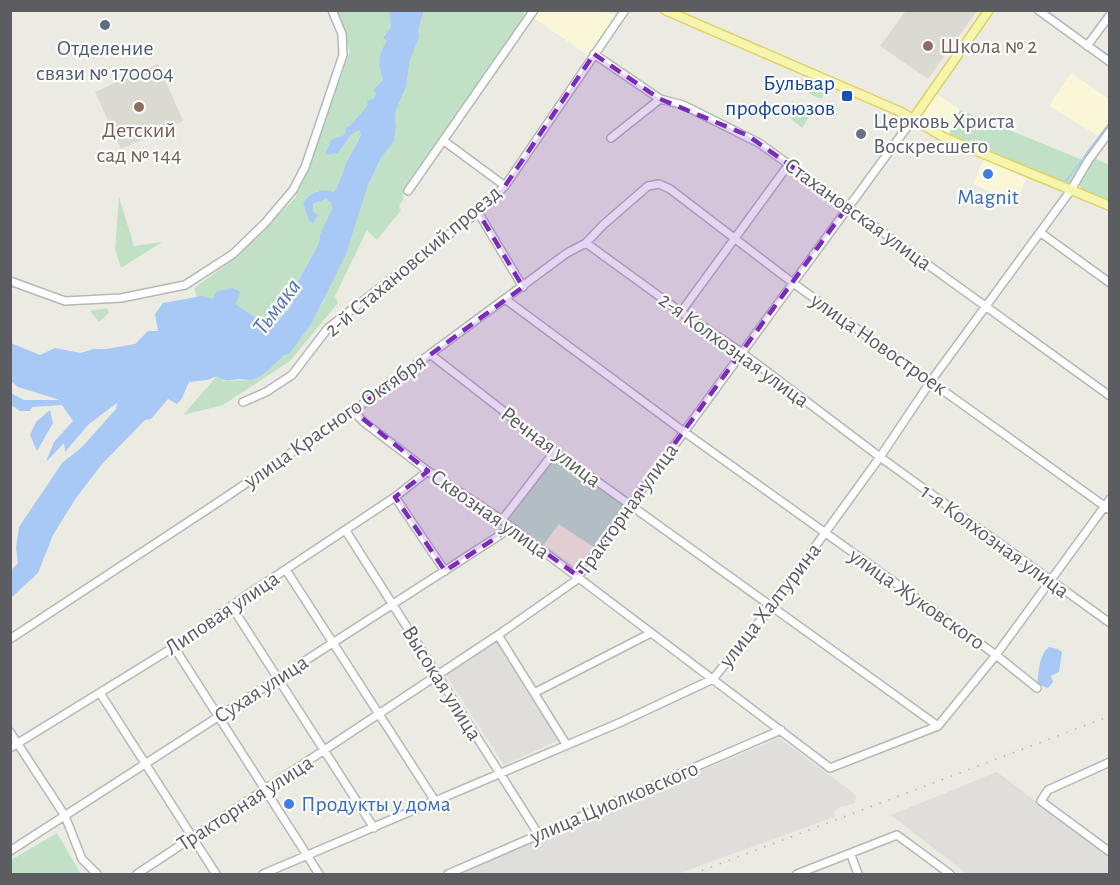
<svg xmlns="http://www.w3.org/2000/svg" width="1120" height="885" font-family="'Alegreya Sans',sans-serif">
  <rect width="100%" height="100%" fill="#ecebe2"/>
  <path fill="#faf7d9" d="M539,10L602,11L616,16L589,56L534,18Z
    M1071,73L1109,99V128L1102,138L1049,106Z
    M934,92L960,110L949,134L928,124L924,119L923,111Z
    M984,159L1027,178L1015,203L973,184Z
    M558,524L595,548L579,569L544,544Z"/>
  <path fill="#dfdeda" d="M496,639L558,734V738L557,741L504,765L446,675Z
    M779,738L850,790L856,796L855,803L835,809L834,817L677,874H455Z
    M997,772L1109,857V874H967L891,815Z"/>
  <path fill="#dbdad1" d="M906,11H977L928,79L880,46Z
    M158,64L183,121L121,149L95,92Z"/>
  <path fill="#c1e1c6" d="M335,11H389L391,27L383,38L387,41L380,69L383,80L373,90L376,94L374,98L351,126L344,129L346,131L344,135L325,154L338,153L351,135L359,130L361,135C356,144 351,152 347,161C342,172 341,182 334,192L317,191L303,203L305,207L313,212V204L326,199L331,203L332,209L320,234L319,243L293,291V300L290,308L278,321H261L234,304L241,292L233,288L218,291L213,299L197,297L194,288L237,257L295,198L308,170L350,51Z
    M424,11H524L523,22L402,196L404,198L399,206L401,210L377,240L367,230L335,296L338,303L290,361L223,405L183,415L218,375L224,381L251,380L266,371L284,355L323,303L368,185L381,158L394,141L396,127L395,113L406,87L410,60Z
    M801,78L828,89L822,98H819L810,94Z
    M792,101L811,114L802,128L790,118L795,111L791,104Z
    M960,110L1085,161L1069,184L949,134Z
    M1094,158L1109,165V201L1083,191L1079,184Z
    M119,197L134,246L162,242L121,268L115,249Z
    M107,308L109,313L99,322L90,311Z
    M556,454L626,504L595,548L559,524L544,544L508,519Z
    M57,833L81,874H11V860Z"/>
  <path fill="#a8c9f6" d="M389,11H424L418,31L419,37L410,60L406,87L395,113L396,127L394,141L381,158L368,185L346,254L322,303L311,324L289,354L284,355C275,363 265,375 254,379C249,381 244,379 239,379C229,380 226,383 218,376L207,380L189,382L182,398L177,404L168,399L151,419L145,420L102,464L76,498L53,535L38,573L11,598V570L18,563L16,548L19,527L62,463L81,448L116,409L117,403L89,424L65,452L64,443L46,462L54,442L73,421L62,405L32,407L30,411H20L11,405V393L24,400H60L18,387L11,381V343L40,355L55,348L81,353L93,349H106L135,344L148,331H158L155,314L163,303L202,296L213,299L217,291L233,288L241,292L235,304L261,321H278L290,308L293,300V291L319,243L320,234L332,209L331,203L326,199L313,204V212L318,215L313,223L309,220L303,203C310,192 322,188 334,192C341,182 342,172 347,161C351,152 357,144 361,135L359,130L351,135L338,153L325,155L331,140L344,135L346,131L344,129L351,125L368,105L367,101L374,98L376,94L373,90L383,80C378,65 378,54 387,41L383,38L391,27Z
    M50,410L53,423L37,451L30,435L36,422Z
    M1049,647L1058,649L1062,652L1059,672L1051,676L1053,682L1048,688L1037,684C1039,672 1039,654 1049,647Z"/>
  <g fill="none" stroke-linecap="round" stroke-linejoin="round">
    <path stroke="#a8c9f6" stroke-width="1.5" d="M1046,10L1085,39
      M1093,45L1110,56
      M1083,158L1110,122
      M1066,181L1082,160"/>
    <defs>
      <path id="minor" d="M1038,10L1110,62
        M1087,46L1110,15
        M594,54L660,99L683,105L759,143L1110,396
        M611,138L660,99
        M444,141L505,186
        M408,191L534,10
        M478,212L523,287
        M1041,233L1110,283
        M586,243L681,312L741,352L880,457L1110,623
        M10,281L65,301L121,298L185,285L233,254L265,223L293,190L305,167L343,55L342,34L332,10
        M505,299L683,431L996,655L1037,688
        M681,312L789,164
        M430,354L555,451L938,726
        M243,402L266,392L292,375L328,328L478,212L505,186L625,10
        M353,411L365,423L428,471L502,520L830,768L938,726L996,655L1110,499
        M395,497L445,571
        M502,520L555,451
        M346,531L539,835
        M286,570L435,801
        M232,607L374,828
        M498,635L566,744
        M10,639L220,501L353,411L567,253L586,243L603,225L648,186L659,184L670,189L793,283L1110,510
        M174,647L319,874
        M100,693L216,874
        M534,693L651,633
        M10,732L65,816L82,859L97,874
        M10,748L174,647L244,597L395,497L428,471
        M1110,762L1048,790L1041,801L1110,852
        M10,851L511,528
        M851,855L858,874
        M137,874L498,635L575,581L913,119
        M263,874L619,723L713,679L772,606L880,457L931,381L1071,190L1088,161L1110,131
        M448,874L781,730
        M797,874L897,835L950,874"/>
      <path id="major" d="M665,10L901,112L945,138L1110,206
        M913,119L989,10"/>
    </defs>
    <use href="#minor" stroke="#b5b7bb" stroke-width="10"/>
    <use href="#major" stroke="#e2d165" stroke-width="11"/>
    <use href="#minor" stroke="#fff" stroke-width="7"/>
    <use href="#major" stroke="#f6f5ad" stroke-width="8"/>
    <path stroke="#b3b4b4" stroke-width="1.5" stroke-dasharray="1.5 8" stroke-linecap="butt" d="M693,874L1110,716"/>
  </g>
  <path fill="#7b2cbf" fill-opacity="0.2" stroke="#7b2cbf" stroke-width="4.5" stroke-dasharray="12 8" stroke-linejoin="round" d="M594,54L660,99L747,135L848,206L578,576L511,528L445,571L395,497L428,471L353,411L523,287L478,212L505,186Z"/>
  <circle fill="#5c6f8a" stroke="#fff" stroke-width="2" cx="105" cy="25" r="6"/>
  <g fill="#8d6e63" stroke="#fff" stroke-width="2">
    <circle cx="928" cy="46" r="6"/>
    <circle cx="139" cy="107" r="6"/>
  </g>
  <rect fill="#1a4fb4" stroke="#fff" stroke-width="2" x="841" y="90" width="12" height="12" rx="3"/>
  <circle fill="#6b7280" stroke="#fff" stroke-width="2" cx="861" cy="134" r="6"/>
  <g fill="#3f7fe0" stroke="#fff" stroke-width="2">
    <circle cx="988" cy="174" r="6"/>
    <circle cx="289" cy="804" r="6"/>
  </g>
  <g text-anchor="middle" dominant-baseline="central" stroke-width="4.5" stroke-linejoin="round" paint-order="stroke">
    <g font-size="22" fill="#785e54" stroke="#fff" text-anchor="start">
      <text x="940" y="46">Школа № 2</text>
      <text x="139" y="130" text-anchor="middle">Детский<tspan x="139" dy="25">сад № 144</tspan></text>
    </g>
    <g font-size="22" fill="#4e5e75" stroke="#fff">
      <text x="105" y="48">Отделение<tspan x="105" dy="25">связи № 170004</tspan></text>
    </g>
    <g font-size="22" fill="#164399" stroke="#fff" text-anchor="end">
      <text x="835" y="83">Бульвар<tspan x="835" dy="25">профсоюзов</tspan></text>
    </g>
    <g font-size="22" fill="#5b616d" stroke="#fff" text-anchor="start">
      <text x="873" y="121">Церковь Христа<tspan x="873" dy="25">Воскресшего</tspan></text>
    </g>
    <g font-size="22" fill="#366cbe" stroke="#fff">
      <text x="988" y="197">Magnit</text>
      <text x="301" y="804" text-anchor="start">Продукты у дома</text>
    </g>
    <g font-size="22" fill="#5b5d61" stroke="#fff">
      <text transform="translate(858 214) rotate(36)">Стахановская улица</text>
      <text transform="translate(413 261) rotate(-40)">2-й Стахановский проезд</text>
      <text transform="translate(879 344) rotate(35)">улица Новостроек</text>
      <text transform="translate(734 350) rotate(36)">2-я Колхозная улица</text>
      <text transform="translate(335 421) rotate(-35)">улица Красного Октября</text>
      <text transform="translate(551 447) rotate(37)">Речная улица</text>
      <text transform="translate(627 509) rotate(-54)">Тракторная улица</text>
      <text transform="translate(490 514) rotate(35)">Сквозная улица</text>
      <text transform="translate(995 541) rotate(36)">1-я Колхозная улица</text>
      <text transform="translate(917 599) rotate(35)">улица Жуковского</text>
      <text transform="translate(770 605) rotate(-52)">улица Халтурина</text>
      <text transform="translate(222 613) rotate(-34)">Липовая улица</text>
      <text transform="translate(442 683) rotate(58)">Высокая улица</text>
      <text transform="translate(261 689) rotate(-33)">Сухая улица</text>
      <text transform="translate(614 802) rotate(-23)">улица Циолковского</text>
      <text transform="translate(245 803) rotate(-33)">Тракторная улица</text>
    </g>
    <g font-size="24" font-style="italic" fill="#4e72b6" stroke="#fff">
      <text transform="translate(277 307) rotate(-53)">Тьмака</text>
    </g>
  </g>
  <rect width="1120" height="885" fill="none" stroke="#5b5d61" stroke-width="24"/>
</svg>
